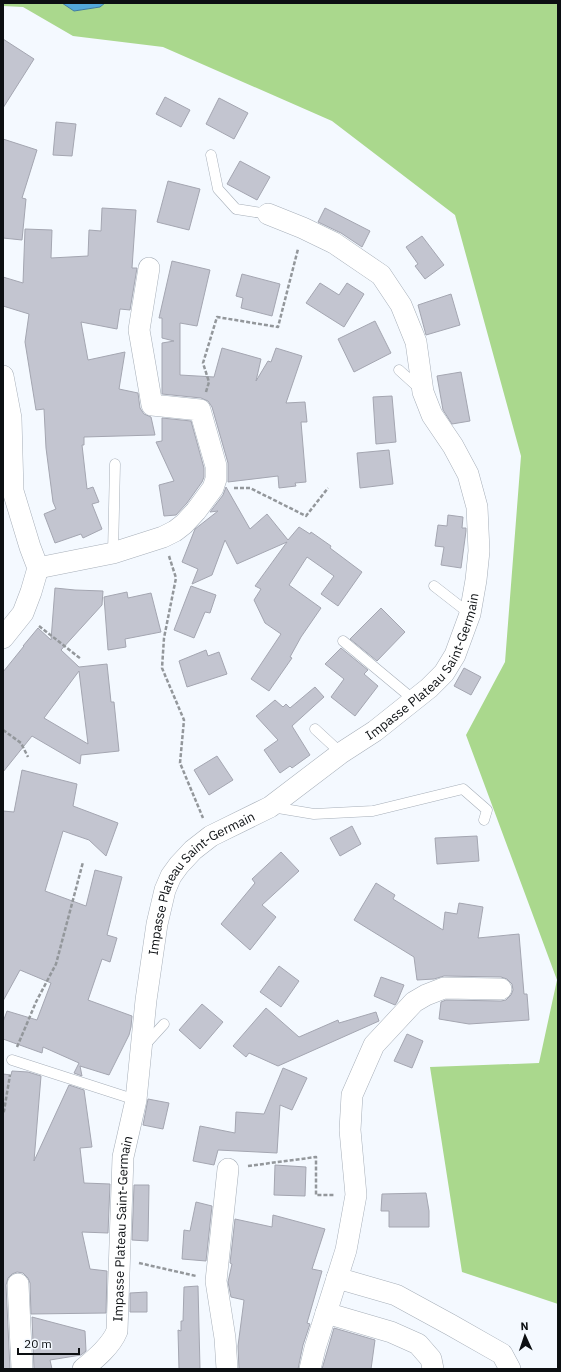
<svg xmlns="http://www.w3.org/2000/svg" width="561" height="1372" font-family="'IBM Plex Sans',sans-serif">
  <rect width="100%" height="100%" fill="#f4f9ff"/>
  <path fill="#aad88d" d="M3,3H62L74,11L100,7L105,3H558V1304L462,1272L430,1067L539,1063L557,980L466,735L505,662L521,456L455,215L332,121L163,47L73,36L23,7L3,6Z"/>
  <path fill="#53a8db" stroke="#3e7a9f" d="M62,3H105L100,7L74,11Z"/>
  <path fill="#c3c5d0" stroke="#a4a6b1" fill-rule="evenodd" d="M3,39L34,59L3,108Z
    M165,97L190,110L181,127L156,114Z
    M219,98L248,113L234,139L206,124Z
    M56,122L76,124L72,156L53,155Z
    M3,139L37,150L22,198L26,199L22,240L3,238Z
    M240,161L270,177L257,200L227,184Z
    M168,181L200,189L189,230L157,222Z
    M102,208L136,210L132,268H137L130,310L120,309L117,329L81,322L88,360L125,352L119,389L138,393L140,408L144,414L151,417L155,435L84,437V445H82L87,489L93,487L99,502L92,504L102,529L83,538L81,534L55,543L44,514L56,509L53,502L46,448L44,409L36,410L25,342L29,314L3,306V277L23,283L25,229L52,230L51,258L88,256L89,230L101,231Z
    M325,208L370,231L362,247L341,233L318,222Z
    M422,236L444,265L425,279L415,266L418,264L406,247Z
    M172,261L210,270L197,326L180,323V375L214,377L222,348L261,359L256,381L268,361L271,362L276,348L302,356L286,403L305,402L307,422H301L306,482L295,483L296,486L279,488L278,476L228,482V463L212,407L208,401L201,398L162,394V343L174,341L162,338V318H159Z
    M242,274L280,284L272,316L241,308L243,298L236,296Z
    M320,283L339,295L347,283L364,294L344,327L306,303Z
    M451,294L460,325L426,335L418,305Z
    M375,321L391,353L354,372L338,339Z
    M461,372L470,421L452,424L443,410L437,376Z
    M392,396L396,442L376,444L373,397Z
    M162,418L191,421L204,468V477L202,482L187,503L176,515L164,516L159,485L174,481L156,442L162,441Z
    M389,450L393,484L360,488L357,453Z
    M226,487L250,529L267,514L288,540L299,527L310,534L311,532L331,546L330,548L362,572L338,606L321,594L334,576L307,557L289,585L321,608L301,637L290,657L292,658L269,691L251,679L281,634L265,623L254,600L261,589L255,586L287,542L237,564L225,540L212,575L192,584L198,569L182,562L195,529L218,511L210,512L223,495Z
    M448,515L463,517L462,528H466V531L461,568L441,565L444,547L435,546L438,525L447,526Z
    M191,586L216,595L210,613L205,612L194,638L174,630Z
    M55,588L75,590L103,591L102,605L61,650L79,667L107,664L111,702H114L119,751L81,755L80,764L32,736L3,772V672L24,646H23L38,628L51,640ZM79,671L88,744L44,718Z
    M127,592L128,598L151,593L161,632L125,639L126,647L108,650L104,597Z
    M381,608L405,632L377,661L350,639Z
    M341,648L368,670L364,674L378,686L355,716L331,697L344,679L325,664Z
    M206,650L208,656L219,652L227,674L187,687L179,661Z
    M464,668L481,677L471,695L454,686Z
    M315,687L324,697L292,726L310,755L292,768L290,766L280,773L264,750L278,740L256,716L275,700L283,707L286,704L290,708Z
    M217,756L233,780L209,795L194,770Z
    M22,770L77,784L73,806L118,823L106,856L89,840L63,831L45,891L86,906L95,870L122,877L107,935L117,938L110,962L102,959L88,1000L132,1016L131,1027L129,1035L109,1075L80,1066L82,1076L74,1073L79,1063L43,1047L42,1053L3,1039V1022L7,1011L37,1020L51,983L20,970L3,1001V811L14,812Z
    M352,826L361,844L340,856L330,838Z
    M477,836L479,861L437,864L435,838Z
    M281,852L299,871L262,905L276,917L250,950L221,924L255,883L252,879Z
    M376,883L395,895L393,899L443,930L445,912L457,914L459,903L483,907L478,938L519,934L524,994H527L529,1020L469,1024L439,1019L441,1002L446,1000L501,1001L506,1000L511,995L513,990L512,984L507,979L501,977L444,976L434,979L417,980L414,957L354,920Z
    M279,966L299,981L281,1007L260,992Z
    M381,977L404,985L397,1002L395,1005L374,996Z
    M202,1004L223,1022L200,1049L179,1030Z
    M266,1008L299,1037L338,1020L339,1023L376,1012L379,1021L278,1066L249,1053L246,1057L233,1046Z
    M407,1034L423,1041L412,1068L394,1061Z
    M283,1068L307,1078L292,1110L280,1105L277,1153L218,1150L214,1165L193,1161L200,1126L235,1133L236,1112L264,1114Z
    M12,1071L28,1072L41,1076L34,1161L69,1085L84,1090L92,1147L80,1148L84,1183L110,1184L108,1233L82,1232L90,1269L107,1271L106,1313L31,1314L30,1283L28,1278L23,1273L17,1272L12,1274L8,1278L6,1285L10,1369H3V1074L11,1075Z
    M148,1099L169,1103L163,1129L143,1125Z
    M275,1165L306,1167L305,1196L274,1195Z
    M134,1185H149L148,1241L132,1240Z
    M426,1193L429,1211V1227H389V1211H381L382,1194Z
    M196,1202L212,1206L206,1261L182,1259L184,1230L190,1231Z
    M273,1215L325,1229L312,1269L322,1271L307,1323L310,1324L303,1345L298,1369H239L238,1346L244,1300L231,1297L228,1282L232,1264L230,1263L235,1219L272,1227Z
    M198,1286L200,1369H179L178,1330L181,1331V1321H183L184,1287Z
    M147,1292V1312H130V1293Z
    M32,1317L85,1331L86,1351L81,1355L50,1360L52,1369H34Z
    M334,1328L375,1340L371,1369H322Z"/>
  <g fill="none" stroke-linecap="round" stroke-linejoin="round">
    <defs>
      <path id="service" d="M211,155L218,189L236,209L268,214
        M399,370L420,389
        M113,553L115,464
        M434,586L470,614
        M343,641L414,700
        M315,729L341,753
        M272,807L314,814L373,811L463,789L487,810L484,820
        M144,1046L164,1024
        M12,1060L136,1100"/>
      <g id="minor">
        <path d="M3,376L11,418L13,491L30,547L38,568L31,592L23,613L3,638"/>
        <path d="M38,568L113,553L163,537L175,531L184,524L196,511L213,488L216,479V466L200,410L152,405L139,330L149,268"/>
        <path d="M337,1278L396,1295L451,1325L502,1354L510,1369"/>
        <path d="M18,1284L22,1369"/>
        <path d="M326,1313L391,1332L418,1344L431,1359L433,1369"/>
        <path id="s1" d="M83,1369C95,1359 111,1346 117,1331L123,1157L136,1100L146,1000L157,924L165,890L171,876L179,865L193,850L211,836L270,807L341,753L375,731L429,688L444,673L455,655L470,614L476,580L479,551L477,507L468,474L453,446L432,415L423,392L416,342L401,305L381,275L334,243L303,228L268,214"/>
        <path d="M227,1369L225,1338L216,1281L228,1169"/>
        <path d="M310,1369L315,1348L346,1250L356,1195L350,1130L352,1095L374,1045L414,1002L426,995L444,988L501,989"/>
      </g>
    </defs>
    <use href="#service" stroke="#a7afb9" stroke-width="11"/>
    <use href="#minor" stroke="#a7afb9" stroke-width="22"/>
    <path stroke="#93979b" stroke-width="2.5" stroke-dasharray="4 2" stroke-linecap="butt" d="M206,392L209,382L203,363L217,317L278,327L298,249
      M234,488H250L306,516L328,488
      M169,556L176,578L164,638L162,668L184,720L180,763L203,818
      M39,626L81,659
      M3,730L21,743L28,757
      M17,1047L36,1002L56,964L83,862
      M3,1112L4,1111L10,1075
      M248,1166L316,1157V1195H335
      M139,1263L196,1276"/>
    <use href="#service" stroke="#fff" stroke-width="10"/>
    <use href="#minor" stroke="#fff" stroke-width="21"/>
  </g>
  <g text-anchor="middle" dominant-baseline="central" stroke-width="4" stroke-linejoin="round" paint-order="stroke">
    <g font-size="13" fill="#0c0f12" stroke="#f4f9ff">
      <text stroke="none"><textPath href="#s1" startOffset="847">Impasse Plateau Saint-Germain</textPath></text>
      <text stroke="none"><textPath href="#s1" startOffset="523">Impasse Plateau Saint-Germain</textPath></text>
      <text stroke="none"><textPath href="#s1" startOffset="154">Impasse Plateau Saint-Germain</textPath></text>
    </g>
  </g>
  <rect width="561" height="1372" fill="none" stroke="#0c0f12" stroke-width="8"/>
  <g transform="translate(525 1336) rotate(357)" stroke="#f4f9ff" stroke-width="3" paint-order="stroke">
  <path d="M0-3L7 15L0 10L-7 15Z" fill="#0c0f12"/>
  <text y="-6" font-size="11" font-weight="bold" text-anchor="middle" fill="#0c0f12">N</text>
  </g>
  <path d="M18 1348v6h61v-6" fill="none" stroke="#0c0f12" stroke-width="2"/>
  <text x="24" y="1348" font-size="12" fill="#0c0f12" stroke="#f4f9ff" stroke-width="3" paint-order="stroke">20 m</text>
</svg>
